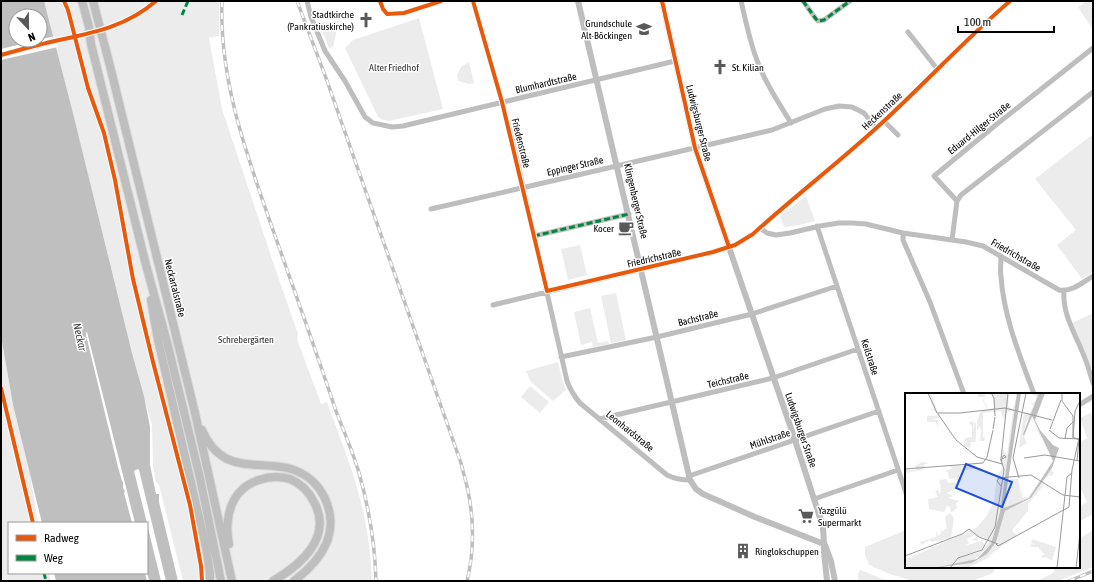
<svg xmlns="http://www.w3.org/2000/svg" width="1094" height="582" font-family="'Asap Condensed',sans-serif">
  <rect width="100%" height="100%" fill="#fff"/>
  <path fill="#ececec" d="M44,1H219V36L209,38L222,109L274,265L298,334L297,339L321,404L327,402C341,441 357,479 365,520C369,540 371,561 372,581H183L159,485L156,482L153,466L152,425L132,353L72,109Z
    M1087,1H1093V30L1078,7Z
    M419,18L443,109L389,121L383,120L378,117L345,48L353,40Z
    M339,21L333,47L329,48L319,23Z
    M469,62L474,83L469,84L458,81L457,75L461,67Z
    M1093,134V272L1082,279L1057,245L1076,230L1035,179Z
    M806,196L815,221L799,225L784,227L780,216Z
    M580,245L587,275L568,280L561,249Z
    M616,293L626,340L611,343L601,296Z
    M590,308L598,343L608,341L609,344L593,347L592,342L581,345L574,312Z
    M1093,313V374L1087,357L1072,323Z
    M1,336L13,405L30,475L38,523H9V573H49L51,581H1Z
    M558,362L563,382L566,390L553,401L531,382L526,371Z
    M530,386L549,402L540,413L521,397Z
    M1093,412V519L1091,515L1079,522V507L1087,502L1081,489L1079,490V443L1087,438L1080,418Z
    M906,530V567H995L993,573L972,581H913L890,574L873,567L872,565L870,566L865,555V547Z
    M1093,530V567L1058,581H1037L1053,573L1055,567H1079V539Z
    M860,570L888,581H858V574Z"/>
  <path fill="#bfbfbf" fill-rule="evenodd" d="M1,1H44L72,109L132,353L144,396L150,427V465L156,494H159V502L178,581H166L139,470L138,469L134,471L147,523H135L87,332H86V335L118,467L122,481L123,482V488L125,491L124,493L132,523H42L13,405L1,336ZM16,16H40V40H16Z
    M147,524L161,581H149L147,572Z
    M54,573H145L147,581H56Z"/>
  <path fill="#fff" d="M55,36L58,47L1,60V49Z"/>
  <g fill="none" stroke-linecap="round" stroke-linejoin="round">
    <defs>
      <path id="primary" d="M82,1L89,27L91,44L146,265L167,342L200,478L221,581
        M93,1L110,66L195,413L232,581
        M151,300L158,340L206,547L210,573V581
        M202,430C207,442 216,453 227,459C247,468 270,463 291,469C322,478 339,514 326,544C319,560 307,571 294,581
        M229,544C226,530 227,513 234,500C244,481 270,473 290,479C300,483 309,492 314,502C333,537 301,565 273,581"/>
    </defs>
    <use href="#primary" stroke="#dbdbdb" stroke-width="10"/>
    <path stroke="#bebebe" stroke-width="5" d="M307,1L311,17L325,51L345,81L365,117L373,123L378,124L392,127L403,126L675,61
      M473,1L502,102L514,147L567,381C570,389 574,396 580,403L667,475C675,479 682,480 690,480
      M741,1C746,22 750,43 758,63C766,85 779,103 791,123
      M803,1L816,19L818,21L824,20L850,1
      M121,23L147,9L156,1
      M908,32L938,70
      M1,55L77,36
      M884,121L898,135
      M957,201L961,195L1093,92
      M431,209L772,130L825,109L839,106L852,107L864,113L876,128
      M817,226L906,493
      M760,228L767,233L776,235L790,233L820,226L839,223H852L866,224L903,233L966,242L983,246L1059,290C1072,292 1082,283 1093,276
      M903,233V240L930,302L964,394
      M534,236L629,214
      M952,240L957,201L934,176L997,124L1093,48
      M1001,256C1001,263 1000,270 1001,277C1004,318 1020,356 1034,394
      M1064,291C1062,314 1076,335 1084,356C1088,365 1090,374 1093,383
      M493,305L713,252L735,245L753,234C796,195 842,160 884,121C927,81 966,39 1010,1
      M561,357L657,337L752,314L837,286
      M1079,405L1092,397L1093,396
      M599,419L773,378L858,349
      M689,476L879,411
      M814,499L898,470"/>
    <path stroke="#bebebe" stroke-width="6" d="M578,1L690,480L696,489L703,494L755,517L824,544
      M662,1L695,148L795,440L823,527L824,544V552L827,581
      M825,545L831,561L835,581"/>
    <use href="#primary" stroke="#bebebe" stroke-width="8"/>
    <defs>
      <path id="rail" d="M222,1C219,82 248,158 274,233C295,292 316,351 336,411C344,432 353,452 359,473C369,508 375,545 376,581
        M297,1L326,78L461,463C463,472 466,481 468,491C474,520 474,552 467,581
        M1069,581L1093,571"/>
    </defs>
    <use href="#rail" stroke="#bebebe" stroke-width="3.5"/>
    <use href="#rail" stroke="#fff" stroke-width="2" stroke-dasharray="6" stroke-linecap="butt"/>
    <path stroke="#bebebe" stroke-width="5" d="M77,36L104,29L121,23"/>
    <path stroke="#00873e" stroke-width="3" stroke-dasharray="6 3" stroke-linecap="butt" d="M803,1L816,19L818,21L824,20L850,1
      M182,15L188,1
      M534,236L629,214
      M44,573L46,581"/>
    <defs>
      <path id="cycleway" d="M64,1L68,10L88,88L104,133L115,180L133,279L153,362L190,505L201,566L202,581
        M380,1L383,9L387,14L404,13L441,1
        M473,1L502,102L547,291L713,252L735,245L753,234C796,195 842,160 884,121C927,81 966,39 1010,1
        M662,1L695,148L729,247
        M1,55C19,50 37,45 55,41C92,33 126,27 156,1
        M1,388L33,523"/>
    </defs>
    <use href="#cycleway" stroke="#fff" stroke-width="6"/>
    <use href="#cycleway" stroke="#e8590c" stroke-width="4"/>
  </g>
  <defs>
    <symbol id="church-bare" viewBox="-9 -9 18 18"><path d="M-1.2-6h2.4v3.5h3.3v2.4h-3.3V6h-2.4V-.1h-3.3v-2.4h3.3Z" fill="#595959" stroke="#fff" stroke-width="2.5" paint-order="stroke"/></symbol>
    <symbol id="school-bare" viewBox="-9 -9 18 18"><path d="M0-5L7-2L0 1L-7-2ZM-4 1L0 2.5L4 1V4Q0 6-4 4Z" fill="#595959" stroke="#fff" stroke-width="2.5" paint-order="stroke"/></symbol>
    <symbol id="cafe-bare" viewBox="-9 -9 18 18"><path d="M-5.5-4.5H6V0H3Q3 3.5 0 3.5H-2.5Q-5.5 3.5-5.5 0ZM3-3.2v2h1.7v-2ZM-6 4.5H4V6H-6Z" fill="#595959" stroke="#fff" stroke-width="2.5" paint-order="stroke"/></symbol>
    <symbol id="supermarket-bare" viewBox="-9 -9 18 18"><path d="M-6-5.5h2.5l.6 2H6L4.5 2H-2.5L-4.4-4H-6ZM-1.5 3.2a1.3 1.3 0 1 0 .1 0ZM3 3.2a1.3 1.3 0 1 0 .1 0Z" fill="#595959" stroke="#fff" stroke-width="2.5" paint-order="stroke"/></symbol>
    <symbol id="building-bare" viewBox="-9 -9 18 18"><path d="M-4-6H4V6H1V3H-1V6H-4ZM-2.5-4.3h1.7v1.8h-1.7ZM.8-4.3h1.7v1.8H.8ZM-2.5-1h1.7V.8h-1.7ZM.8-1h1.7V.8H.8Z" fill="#595959" stroke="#fff" stroke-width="2.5" paint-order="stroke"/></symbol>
  </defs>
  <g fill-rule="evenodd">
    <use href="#church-bare" x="355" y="9" width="22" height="22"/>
    <use href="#school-bare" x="633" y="18" width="22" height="22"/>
    <use href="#church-bare" x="709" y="56" width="22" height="22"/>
    <use href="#cafe-bare" x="615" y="217" width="22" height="22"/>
    <use href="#supermarket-bare" x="795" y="505" width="22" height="22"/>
    <use href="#building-bare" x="732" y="540" width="22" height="22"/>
  </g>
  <g text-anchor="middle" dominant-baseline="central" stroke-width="3" stroke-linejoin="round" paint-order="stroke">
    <g font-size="10" fill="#000" stroke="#fff" text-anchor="end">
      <text x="354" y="14">Stadtkirche<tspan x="354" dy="12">(Pankratiuskirche)</tspan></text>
      <text x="632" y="23">Grundschule<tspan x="632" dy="12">Alt-Böckingen</tspan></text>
      <text x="732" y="67" text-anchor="start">St. Kilian</text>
      <text x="614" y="228">Kocer</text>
      <text x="818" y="510" text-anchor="start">Yazgülü<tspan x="818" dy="12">Supermarkt</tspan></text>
      <text x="755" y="551" text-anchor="start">Ringlokschuppen</text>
    </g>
    <g font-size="10" fill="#333" stroke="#fff">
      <text x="394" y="67">Alter Friedhof</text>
      <text x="246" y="339">Schrebergärten</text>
    </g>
    <g font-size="10" fill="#000" stroke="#fff">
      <text transform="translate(546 83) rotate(-13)">Blumhardtstraße</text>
      <text transform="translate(882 111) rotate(-43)">Heckenstraße</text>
      <text transform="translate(699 123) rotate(76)">Ludwigsburger Straße</text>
      <text transform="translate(979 128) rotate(-39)">Eduard-Hilger-Straße</text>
      <text transform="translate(521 143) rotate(76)">Friedenstraße</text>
      <text transform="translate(575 166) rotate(-13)">Eppinger Straße</text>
      <text transform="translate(636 201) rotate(77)">Klingenberger Straße</text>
      <text transform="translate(1016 255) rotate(30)">Friedrichstraße</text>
      <text transform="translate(654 258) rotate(-13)">Friedrichstraße</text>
      <text transform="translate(175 288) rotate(76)">Neckartalstraße</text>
      <text transform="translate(698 318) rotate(-14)">Bachstraße</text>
      <text transform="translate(870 357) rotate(72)">Keilstraße</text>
      <text transform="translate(728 380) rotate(-13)">Teichstraße</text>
      <text transform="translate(801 430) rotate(71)">Ludwigsburger Straße</text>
      <text transform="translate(630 431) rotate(39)">Leonhardstraße</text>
      <text transform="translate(770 439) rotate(-19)">Mühlstraße</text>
    </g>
    <g font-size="11" font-style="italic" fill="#444" stroke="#fff">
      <text transform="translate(80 337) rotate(77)">Neckar</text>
    </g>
  </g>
  <g transform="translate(905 393)">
    <rect width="175" height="175" fill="#fff"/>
    <path d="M25,0L27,3L35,25L26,26L33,27V35L31,29H22V23H33L29,17H22L29,16ZM73,0H80L79,9L82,13V16L89,15L87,0H104L103,14L108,16L112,0L95,119L86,151L69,167L28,175H0V167L5,164L7,167L6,164L71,135L81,124L89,108L92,83L98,74L95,68L98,56L102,62L108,18L103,19L98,26L96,18L78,20V44L80,45L79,48H75L76,39L75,33L72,38V27L76,18L82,16L78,9L79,4H73ZM70,142L71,145L66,147L74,148L72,145L79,143V145L85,148L79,155L73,160L57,163L76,157L80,153L76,146V148L60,153L64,150L62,146ZM126,0L136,1L126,20L128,30L138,44L136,45L126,26L122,27L118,41L122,50L114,55L119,19L124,21L129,13L125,10H129L132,4ZM68,28L69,38V28L71,31V44L70,49H66L65,55L59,53L60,45L67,44V34L64,29ZM148,64L144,76L124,105L99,115L105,86H113L117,106L115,91L118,105L123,104L143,77ZM17,69L24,70L20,71L18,77L42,73L0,80V77H11L10,73ZM66,72L71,73L70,76L59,77L58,82H54L57,89L52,90L50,85L44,86L43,79H40L47,75L45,73ZM146,77L149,80L146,83L144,82L139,88L138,93L123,111V118L108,136L107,138L112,142L82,164L87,163L69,172L60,175H38L67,170L82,161L91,149L100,118L126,106ZM41,86L43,90L51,89L52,95L42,100L48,103L43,105L54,108L51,110L52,116H49L50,118L46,119L45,114L42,113L39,119L24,116L23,106L33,104L30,98L33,97L35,101L36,95L30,96L36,94L34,87ZM45,120L49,125L46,145L26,149L25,147L16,152L15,149L31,144V138L33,143L36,140L35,133L37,139L41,135L42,137L40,124ZM127,146L151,154L147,168L141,164L137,165V162H140L133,154H125L126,151L132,152L126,150Z" fill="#ececec" fill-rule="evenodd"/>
    <path d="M112,0H116L99,115L124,105L148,68L127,23L119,43L118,41L134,0H140L130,27L135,37L148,52L154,55L147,75L126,105L100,118L91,149L82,161L67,170L28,175L72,166L86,151L95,119Z" fill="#bfbfbf"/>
    <path fill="none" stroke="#999" stroke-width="1" d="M23,0L32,20M86,0L89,5L90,23M157,0V8L168,23V44L174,47L172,68M32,20H55L100,15L147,27M33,21L51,47M88,36L90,24M145,36L156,7M144,37L154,45L175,46M168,45L170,18L175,8M160,46L162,35L169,28M51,47L72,64L97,71M119,65L140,62L175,68M95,67L101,64L99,62L97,65M0,76L78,70L82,64L88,37M114,85L108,65L121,0M96,93L92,88L94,85L126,82L158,102L175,104M91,151L93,153L164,114L167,77L174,45M0,163L57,141L64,136L74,144L93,151M45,175L53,165L77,157L90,134L99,77L96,66L103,0M152,175L162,84L167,80M171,175L175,140"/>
    <path fill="#1d4ed8" fill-opacity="0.15" stroke="#1d4ed8" stroke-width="2" d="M61,71L107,89L97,114L51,95Z"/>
    <rect width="175" height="175" fill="none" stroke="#000" stroke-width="2"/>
  </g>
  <rect width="1094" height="582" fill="none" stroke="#000000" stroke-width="4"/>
  <rect x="8" y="522" width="140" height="52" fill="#ffffff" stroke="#999999"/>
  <rect x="16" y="535" width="20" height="6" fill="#e8590c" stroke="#999999"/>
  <text x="44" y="542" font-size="12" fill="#000000">Radweg</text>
  <rect x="16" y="555" width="20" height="6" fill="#00873e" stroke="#999999"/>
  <text x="44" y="562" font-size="12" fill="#000000">Weg</text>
  <g transform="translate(28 28) rotate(158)"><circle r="19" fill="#ffffff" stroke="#999999"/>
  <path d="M0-3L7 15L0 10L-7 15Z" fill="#595959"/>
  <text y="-6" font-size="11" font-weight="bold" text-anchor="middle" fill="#000000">N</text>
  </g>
  <path d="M958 26v6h96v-6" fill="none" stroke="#000000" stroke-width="2"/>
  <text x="964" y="26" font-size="12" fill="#000000" stroke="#ffffff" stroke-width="3" paint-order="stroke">100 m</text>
</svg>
